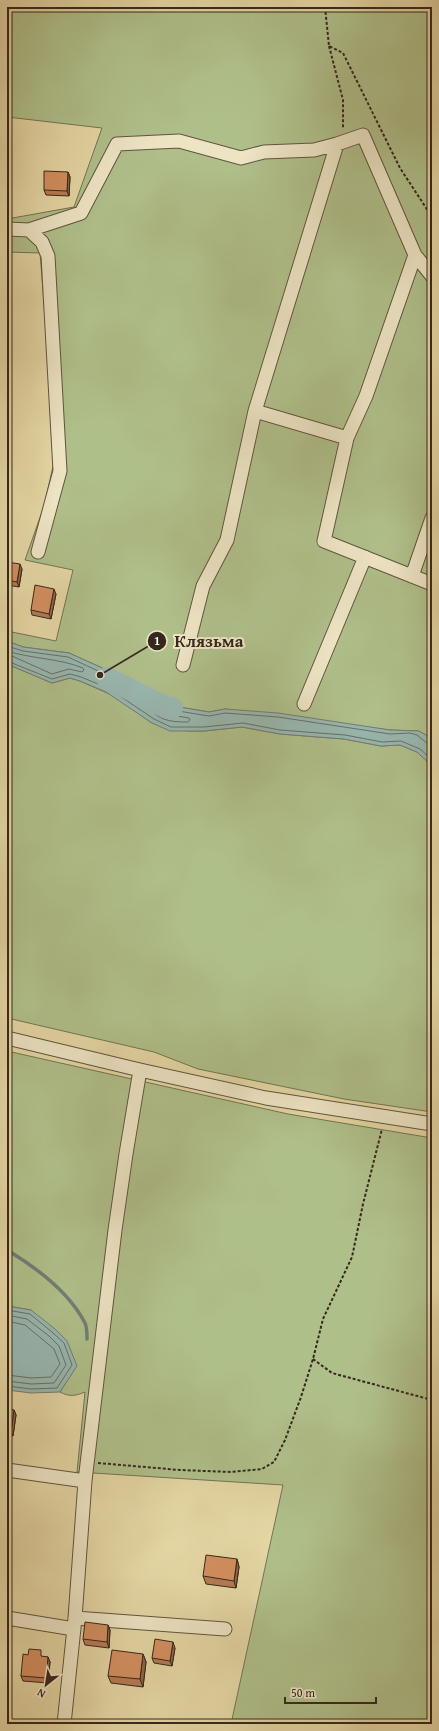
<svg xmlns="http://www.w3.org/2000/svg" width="439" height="1731" font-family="'Gentium Book Plus',serif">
  <rect width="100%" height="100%" fill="#e4d6a4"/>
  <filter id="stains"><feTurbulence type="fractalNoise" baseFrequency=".005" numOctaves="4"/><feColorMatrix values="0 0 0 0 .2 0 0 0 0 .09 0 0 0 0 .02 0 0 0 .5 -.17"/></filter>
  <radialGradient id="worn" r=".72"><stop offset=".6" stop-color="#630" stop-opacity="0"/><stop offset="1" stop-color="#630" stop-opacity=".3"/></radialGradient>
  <path fill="#afbf8a" stroke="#727454" d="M7,7H432V743L426,735L418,731L390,730L225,709L209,712L173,706L140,695L131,690L111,672L69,653L23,647L7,641V631L56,641L73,570L25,560L44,506L56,453L40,253L7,252V219L74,207L102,128L7,117Z
    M7,664L52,683L70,678L80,681L114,696L152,723L188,731H204L242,727L280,734L344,739L381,746L400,745L417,752L431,764L432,1112L344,1099L198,1069L154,1052L7,1018Z
    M7,1051L288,1114L432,1138V1724H231L283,1485L77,1472L85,1392C75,1396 70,1397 60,1392L76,1366L31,1310L7,1306Z"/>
  <path fill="#98b7b0" stroke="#717e75" d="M7,641L23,647L69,653L111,672L131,690L140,695L173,706L209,712L225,709L278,713L390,730L419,731L426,735L432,743V766L417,752L400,745L381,746L344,739L280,734L242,727L204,731H170L152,723L106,692L80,681L70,678L52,683L7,664Z
    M7,1306L31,1310L55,1329L67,1341L77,1366L60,1392L31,1393L7,1390Z"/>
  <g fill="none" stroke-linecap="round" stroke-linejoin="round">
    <path stroke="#677066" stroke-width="1" d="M7,646L23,651L68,657L109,676L129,693L138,699L172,710L209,716L225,713L278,717L390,734L410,733L417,735L428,744L432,745
      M7,651C32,659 58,658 83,668L84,670L82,672L69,669L52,674L12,656H7
      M7,661L52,679L70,674L81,677L108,688L154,719L171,727H204L243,723L280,730L345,735L382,742L401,741L420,749L432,760
      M156,710L171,715L189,718L190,720L188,722C177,722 162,722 153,712Z
      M7,1310L30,1314L52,1332L64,1343L72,1365L57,1388L31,1389L7,1386
      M7,1315L27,1319L49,1336L59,1346L66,1365L54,1383L31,1384L7,1381
      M7,1321L25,1325L54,1349L60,1364L51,1377L31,1378L7,1375"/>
    <path stroke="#717e75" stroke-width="3.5" d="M7,1250C37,1268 69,1292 85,1323C87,1327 87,1334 87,1339"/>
    <path stroke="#98b7b0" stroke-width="22" d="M107,678L165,707L172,708"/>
    <defs>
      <path id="minor" d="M337,144L255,411L347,438
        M7,229L29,230L42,242L48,256L60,471L38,552
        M29,230L81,213L117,144L179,141L241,158L264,152L314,150L337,144L363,135L415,255L366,396L347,438L324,541L432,584
        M415,255L432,276
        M412,576L432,518
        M183,665L203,586L227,540L255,411
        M304,704L365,557
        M7,1038L140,1070L266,1098L432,1124
        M7,1470L85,1481
        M7,1618L74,1629
        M75,1618L225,1629
        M64,1724L75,1618L85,1481L115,1230L126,1154L140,1070"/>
    </defs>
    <use href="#minor" stroke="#62543f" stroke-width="15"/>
    <path stroke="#36281d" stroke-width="2" stroke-dasharray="3 2" stroke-linecap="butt" d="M325,7L329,46L343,53L400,168L432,217
      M329,46L343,100V129
      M313,1359L332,1373L432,1400
      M98,1463L180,1470L231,1472L262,1469L274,1462L285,1440L301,1397L313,1359L323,1319L352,1257L363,1204L382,1129"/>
    <use href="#minor" stroke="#ede4c4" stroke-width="13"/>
  </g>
  <path fill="#b57b53" stroke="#36281d" d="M68,172L70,177L69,196L46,195L44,190Z
    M7,562L22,569L19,587L7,585Z
    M56,594L51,619L32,615L31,610Z
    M7,1409L14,1410L16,1415L13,1436H7Z
    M237,1559L239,1567L236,1588L206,1584L203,1576Z
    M108,1625L110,1630L109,1648L85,1645L83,1639Z
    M175,1648L172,1666L154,1663L152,1658Z
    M143,1654L146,1662L143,1687L111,1683L108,1676Z
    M28,1655L48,1657L50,1662L48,1683L23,1681L21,1676Z"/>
  <path fill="#946443" stroke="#36281d" d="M68,172L70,177L69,196L67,191Z
    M20,564L22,569L19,587L17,582Z
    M54,589L56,594L51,619L49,614Z
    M14,1410L16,1415L13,1436L11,1431Z
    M237,1559L239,1567L236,1588L234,1581Z
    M108,1625L110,1630L109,1648L107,1642Z
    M173,1642L175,1648L172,1666L170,1661Z
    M143,1654L146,1662L143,1687L140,1679Z
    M48,1657L50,1662L48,1683L46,1678Z"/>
  <path fill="#d38f60" stroke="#36281d" d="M44,171L68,172L67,191L44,190Z
    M7,562L20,564L17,582L7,580Z
    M35,585L54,589L49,614L31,610Z
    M7,1409L14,1410L11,1431L7,1430Z
    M206,1555L237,1559L234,1581L203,1576Z
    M85,1622L108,1625L107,1642L83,1639Z
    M155,1639L173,1642L170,1661L152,1658Z
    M29,1649L41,1650V1656L48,1657L46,1678L21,1676L23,1654L28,1655Z
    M112,1650L143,1654L140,1679L108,1676Z"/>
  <path fill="none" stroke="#36281d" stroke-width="1.5" d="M100 675L157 641"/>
  <g fill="#36281d" stroke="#ede4c4" stroke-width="1.5">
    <circle cx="100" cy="675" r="4"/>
    <circle cx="157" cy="641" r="10"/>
  </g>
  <g font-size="12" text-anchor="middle" font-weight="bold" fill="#fff">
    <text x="157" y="645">1</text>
  </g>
  <g font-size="17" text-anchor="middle" font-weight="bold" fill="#36281d" stroke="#ede4c4" stroke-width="4" stroke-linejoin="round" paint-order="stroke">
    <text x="209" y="647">Клязьма</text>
  </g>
  <rect width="439" height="1731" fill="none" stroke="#e4d6a4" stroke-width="24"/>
  <rect x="8" y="8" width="423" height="1715" fill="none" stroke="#36281d" stroke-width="2"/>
  <rect x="12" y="12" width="415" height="1707" fill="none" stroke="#36281d"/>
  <g transform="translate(46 1685) rotate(210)" stroke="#ede4c4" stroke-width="3" paint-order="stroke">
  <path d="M0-3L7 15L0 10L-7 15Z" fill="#36281d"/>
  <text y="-6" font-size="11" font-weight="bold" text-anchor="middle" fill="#36281d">N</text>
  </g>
  <path d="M285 1697v6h91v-6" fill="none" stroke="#36281d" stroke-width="2"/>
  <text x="291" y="1697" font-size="12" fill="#36281d" stroke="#ede4c4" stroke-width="3" paint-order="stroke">50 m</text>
  <rect width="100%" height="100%" filter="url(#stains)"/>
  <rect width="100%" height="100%" fill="url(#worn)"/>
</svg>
